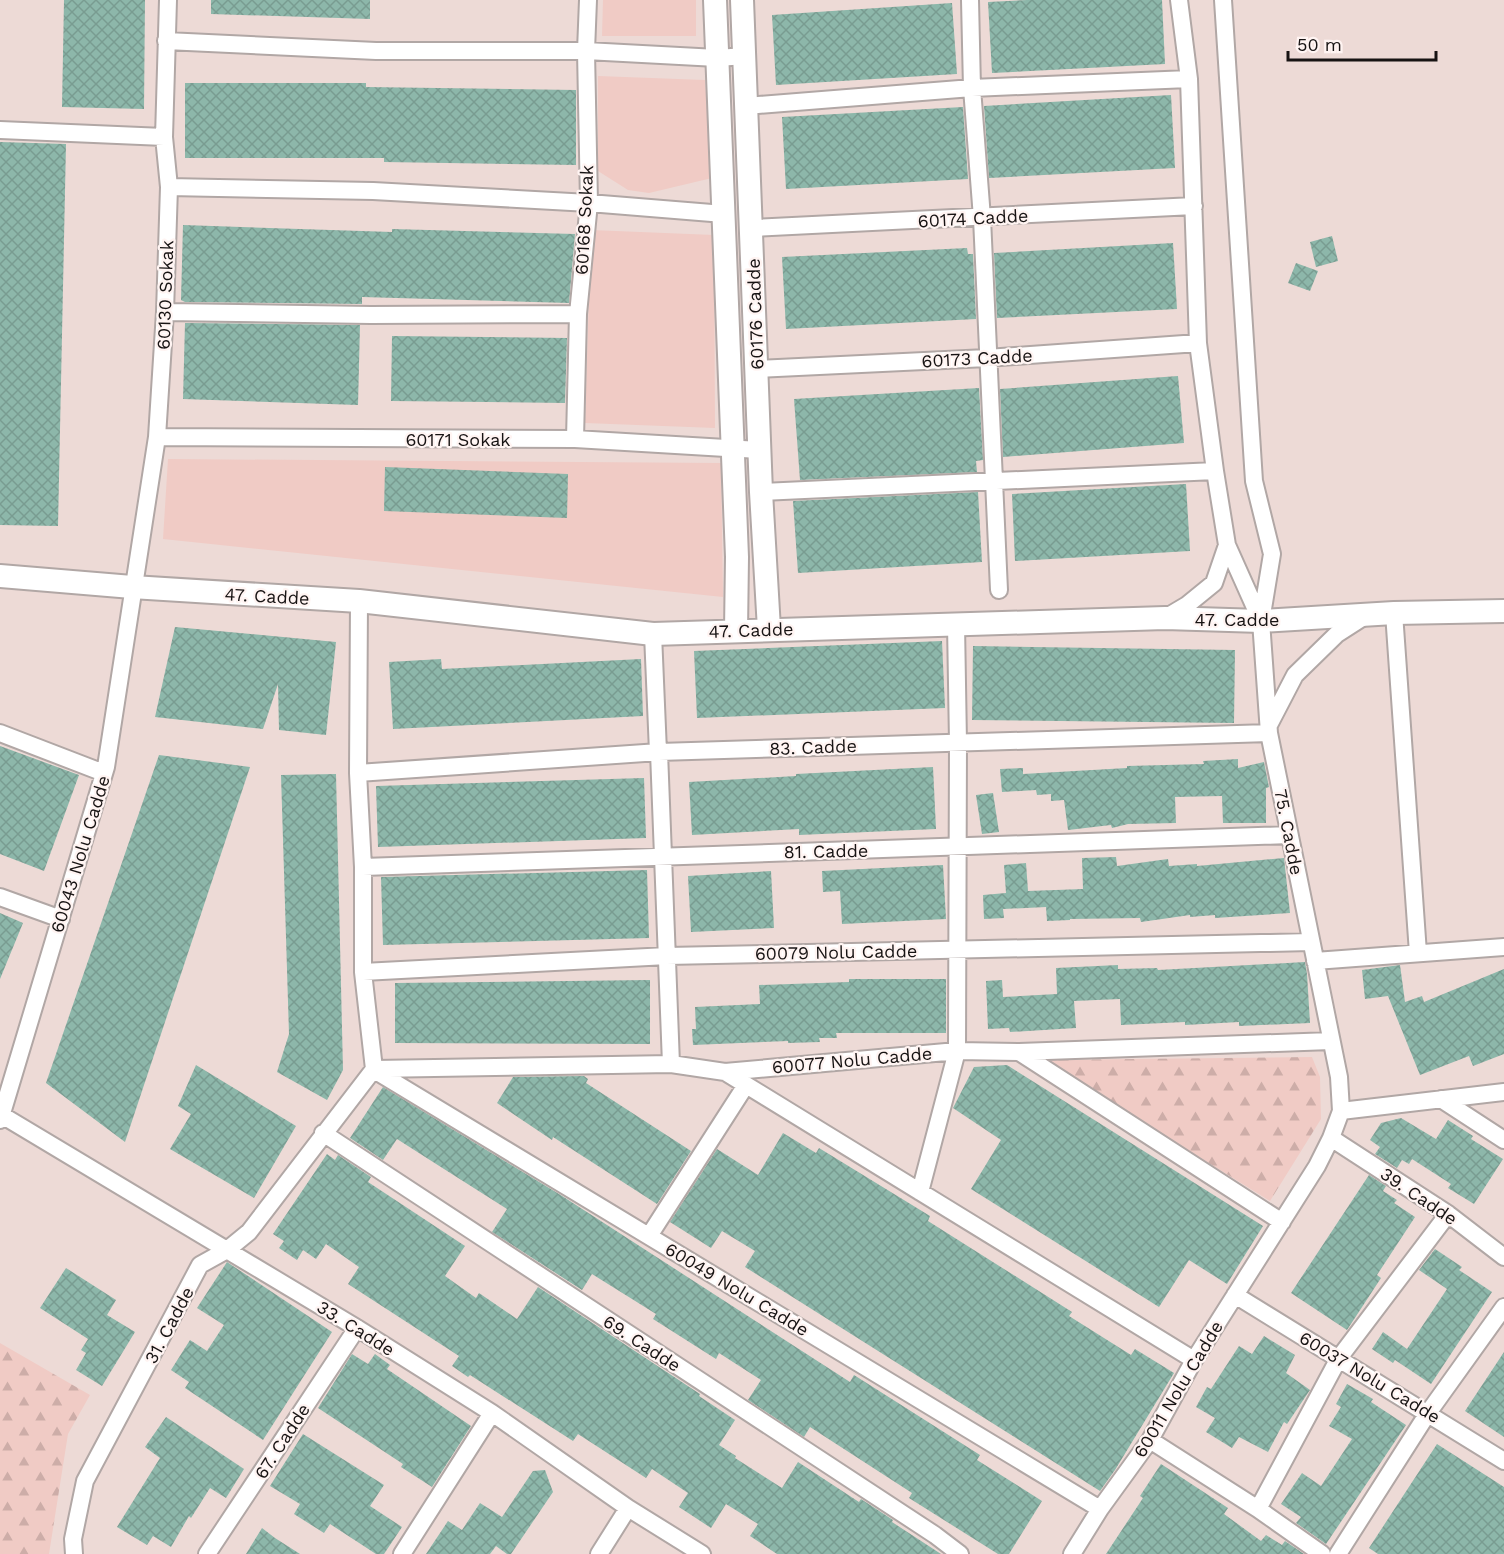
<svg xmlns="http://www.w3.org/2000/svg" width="1504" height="1554" font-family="'Work Sans',sans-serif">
  <defs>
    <pattern id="forest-firs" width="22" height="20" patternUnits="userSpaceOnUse" patternTransform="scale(1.5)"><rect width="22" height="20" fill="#f0cbc5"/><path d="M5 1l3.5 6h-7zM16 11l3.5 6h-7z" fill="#cdada8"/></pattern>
    <pattern id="building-cross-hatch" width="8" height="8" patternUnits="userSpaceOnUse" patternTransform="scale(1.5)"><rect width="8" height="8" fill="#8db7aa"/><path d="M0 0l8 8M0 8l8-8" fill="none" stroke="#799c91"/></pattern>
  </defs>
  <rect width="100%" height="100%" fill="#f1e7e5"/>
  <path fill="#eddad6" d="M0,0H1504V1554H0Z"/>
  <path fill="#f0cbc5" d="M603,0H696V36H602Z
    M598,76L705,80L712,178L649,193L628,190L598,171Z
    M591,230L714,235L715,428L585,423Z
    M168,459L721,463L723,597L163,539Z"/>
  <path fill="url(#forest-firs)" d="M1312,1057L1320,1077L1321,1119L1270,1201L1043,1060Z
    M0,1343L90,1395L68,1434L49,1554H0Z"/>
  <path fill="url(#building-cross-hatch)" d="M64,0H145L144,109L62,107Z
    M211,0H370V19L211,14Z
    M1027,0H1162L1165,64L992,73L988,2Z
    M952,3L957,74L776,85L772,15Z
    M185,83H366V87L576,90V165L384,162V158H185Z
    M1171,95L1175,168L989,178L984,106Z
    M963,107L968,179L786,189L782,117Z
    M0,142L66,144L58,526L0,525Z
    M183,225L392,232V229L575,234L569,303L362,297V304L185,302L181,300Z
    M1332,236L1338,261L1316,267L1310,242Z
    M1173,243L1177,309L997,318L994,253Z
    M967,248L968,254H973L976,319L786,329L782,257Z
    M1296,263L1318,271L1310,291L1288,283Z
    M185,323L360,325L358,405L183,399Z
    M392,336L567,338L565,403L391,401Z
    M1178,376L1184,443L1003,457L1000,389Z
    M979,388L983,460L976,461L977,472L800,480L794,399Z
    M385,467L568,474L567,518L384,511Z
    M1186,484L1190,551L1015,561L1012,494Z
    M978,492L982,562L798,573L793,501Z
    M175,627L336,642L326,735L279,730L278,684L263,729L155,717Z
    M942,641L945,708L697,718L694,651Z
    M973,646L1235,650L1234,723L972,720Z
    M441,659L442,669L641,659L643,716L393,729L389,662Z
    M0,746L79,775L44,871L0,854Z
    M159,755L250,767L125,1142L46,1083Z
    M1238,759V768L1264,762L1269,787L1266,788V823H1223L1222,796L1175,797L1176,823L1128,824L1112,828L1111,825L1068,830L1064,800L1051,801V794L1037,795L1036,790L1002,792L1000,769L1023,768V774L1127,768V766L1204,764L1203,761Z
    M933,767L936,829L799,835V829L692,835L689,782L796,776V774Z
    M336,774L343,1070L327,1100L277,1072L289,1034L281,775Z
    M644,778L646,838L378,847L376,786Z
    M993,793L999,832L982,834L976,795Z
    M1116,857L1117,866L1168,859L1169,866L1197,864V866L1284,858L1290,913L1215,918V915L1190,917V915L1141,922L1140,918L1070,919V920L1047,921L1046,907L1003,909L1004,918L984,919L983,895L1006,893L1004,865L1026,863L1028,891L1083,889L1082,858Z
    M943,865L946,919L842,924L840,891L823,892L822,871Z
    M647,870L649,938L383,945L381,877Z
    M771,871L774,928L691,932L688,876Z
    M0,913L23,923L0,979Z
    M1305,962L1307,974L1310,1023L1239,1026V1022L1185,1025V1022L1121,1025L1120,999L1074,1001L1076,1028L1010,1032L1009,1028L988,1029L986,981L1002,980L1003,997L1057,994L1056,968L1118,965V969L1157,968L1158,970Z
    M1400,965L1405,1002L1422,996L1424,1002L1504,969V1054L1473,1066L1469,1056L1420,1075L1388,996L1365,999L1362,970Z
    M849,979H946V1033H836L837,1038H819L820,1042L788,1043V1041L693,1045L692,1029H696L695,1007L760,1004L759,985L849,982Z
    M650,980V1044L395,1043V983Z
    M196,1065L296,1126L254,1198L170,1149L191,1114L178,1106Z
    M1007,1065L1263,1226L1227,1284L1189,1260L1159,1307L971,1189L1001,1140L953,1108L974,1067Z
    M584,1076L588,1079L586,1083L691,1151L657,1204L553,1137L552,1140L497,1103L513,1077Z
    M383,1087L559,1194L850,1382L854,1375L980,1455L977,1460L1042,1501L1009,1554H998L909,1498L912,1493L810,1427L804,1437L748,1400L761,1380L719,1353L716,1359L653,1319L656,1314L592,1274L582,1290L492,1232L507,1209L444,1169L397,1139L383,1160L350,1138Z
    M1401,1118L1436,1139L1448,1120L1473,1136L1471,1139L1503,1159L1474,1204L1448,1188L1451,1184L1412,1159L1409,1164L1402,1160L1397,1168L1375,1154L1380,1147L1370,1140L1381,1123Z
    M783,1133L816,1153L819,1148L930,1216L928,1221L1072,1312L1069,1316L1131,1355L1135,1349L1174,1373L1115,1470L1100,1491L745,1267L755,1251L722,1231L711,1248L670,1222L717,1149L758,1175Z
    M327,1154L335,1160L338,1155L371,1177L368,1182L465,1246L445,1276L476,1298L479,1293L517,1319L538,1287L700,1394L699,1396L735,1420L719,1445L736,1456L735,1458L782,1488L798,1462L859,1502L861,1499L893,1520L892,1522L941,1554H777L750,1536L758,1524L726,1504L711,1528L679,1507L688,1493L652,1469L646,1478L578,1434L573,1441L470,1375L468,1377L452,1366L459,1356L348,1284L359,1267L326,1244L316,1259L303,1250L297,1260L279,1248L284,1241L273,1234Z
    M1369,1175L1386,1186L1383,1191L1397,1200L1394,1203L1415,1217L1377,1275L1381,1278L1347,1330L1291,1293Z
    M1435,1249L1462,1267L1459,1270L1492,1292L1431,1384L1395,1360L1393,1363L1372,1349L1383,1332L1407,1349L1447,1289L1419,1270Z
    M227,1262L332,1332L263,1440L185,1388L189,1382L171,1370L190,1340L207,1351L224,1325L197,1308Z
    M66,1268L116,1300L107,1315L135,1332L102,1386L76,1370L86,1353L81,1350L88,1339L40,1308Z
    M1264,1336L1295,1355L1286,1373L1310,1390L1287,1424L1284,1422L1268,1452L1239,1437L1232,1448L1206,1432L1215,1418L1196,1407L1207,1387L1211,1389L1239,1346L1252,1354Z
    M1504,1352V1437L1465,1411Z
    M352,1354L368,1364L375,1354L390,1365L387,1369L471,1426L432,1487L401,1467L403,1464L318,1408Z
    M1347,1384L1373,1399L1371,1402L1406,1425L1326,1544L1296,1523L1301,1517L1281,1504L1302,1473L1321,1486L1352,1439L1329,1426L1341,1407L1336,1404Z
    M166,1417L244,1469L226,1498L210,1488L191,1518L189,1516L171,1547L153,1536L147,1545L117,1527L160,1458L145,1447Z
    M303,1434L384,1485L370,1506L402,1527L384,1554H376L330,1524L324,1533L294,1514L300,1504L270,1486Z
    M1437,1444L1504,1487V1554H1378L1369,1548Z
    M1161,1464L1228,1508L1224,1514L1261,1541L1266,1535L1282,1545L1285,1541L1304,1554H1106L1143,1498L1140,1496Z
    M545,1470L553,1492L511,1554H507L496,1546L490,1554H426L448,1521L462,1530L480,1503L502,1517L533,1471Z
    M262,1528L275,1538L300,1554H246Z"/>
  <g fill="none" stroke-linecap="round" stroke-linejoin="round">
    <defs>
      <path id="street" d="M970,0L972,88L982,218L999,590
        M1179,0L1189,79L1198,343L1215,471L1227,545L1261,621
        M166,41L376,51H586L717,58L746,56
        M746,106L972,88L1189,79
        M0,130L164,137
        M169,187L373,191L589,203L724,214
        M752,228L1194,206
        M165,312L371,315L578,314
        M756,369L987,358L1198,343
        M157,437L575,439L759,450
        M575,439L578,314L589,203L586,51L588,0
        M761,492L1215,471
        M1394,613L1418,953
        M1165,618L1187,605L1214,583L1227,545
        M653,634L658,752
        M1269,725L1295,675L1337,634L1365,616
        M0,733L104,773
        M659,752L671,1064
        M358,773L659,752L1269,733
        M363,867C672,855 980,847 1289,835
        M0,897L61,919
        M1315,961L1504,947
        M363,972L667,956L1311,942
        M1019,1052L1282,1222
        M374,1069L671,1064L725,1072L957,1051L1019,1052L1331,1041
        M374,1070L1100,1509
        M725,1072L1194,1360
        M1441,1099L1504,1140
        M1341,1111L1504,1092
        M0,1114L357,1328L492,1413L628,1508L702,1554
        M0,1120L106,767L157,437L165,312L169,187L164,137L168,0
        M323,1133L935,1535L960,1554
        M1331,1138L1448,1214L1504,1257
        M920,1192L957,1051L958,743L956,624
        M649,1236L746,1085
        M1235,1295L1504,1461
        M1150,1440L1258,1509L1322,1554
        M1258,1509L1339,1358L1448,1214
        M74,1554L73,1539L85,1481L200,1265L227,1250L249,1232L374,1069L363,972V867L358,773L359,601
        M207,1554L357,1328
        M402,1554L492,1413
        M599,1554L628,1508
        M1072,1554L1100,1509L1150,1440L1194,1360L1317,1166L1331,1138L1341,1111L1339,1077L1269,733L1261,621L1272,554L1254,481L1223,0
        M1338,1554L1428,1413L1504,1307"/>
      <path id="secondary" d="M715,0L737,557L736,631
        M742,0L761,492L769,629
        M0,576L132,587L359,601L653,634L1165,618L1261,621L1394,613L1504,611"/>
    </defs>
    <use href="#street" stroke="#b1a7a5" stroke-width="20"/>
    <use href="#secondary" stroke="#b1a7a5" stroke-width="26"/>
    <use href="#street" stroke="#fff" stroke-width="16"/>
    <use href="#secondary" stroke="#fff" stroke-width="22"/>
  </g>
  <g text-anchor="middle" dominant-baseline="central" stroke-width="4.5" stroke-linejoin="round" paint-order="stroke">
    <g font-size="18" fill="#171313" stroke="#fff4f2">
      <text transform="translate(973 218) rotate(-3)">60174 Cadde</text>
      <text transform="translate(584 220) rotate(-87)">60168 Sokak</text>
      <text transform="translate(165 295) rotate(-88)">60130 Sokak</text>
      <text transform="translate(755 314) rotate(-92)">60176 Cadde</text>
      <text transform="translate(977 358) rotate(-3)">60173 Cadde</text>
      <text x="458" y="439">60171 Sokak</text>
      <text transform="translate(267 596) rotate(3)">47. Cadde</text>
      <text x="1237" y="619">47. Cadde</text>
      <text transform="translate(751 630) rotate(-2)">47. Cadde</text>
      <text transform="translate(813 747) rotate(-2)">83. Cadde</text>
      <text transform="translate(1289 832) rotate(79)">75. Cadde</text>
      <text transform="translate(826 851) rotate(-1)">81. Cadde</text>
      <text transform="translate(80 854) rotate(-73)">60043 Nolu Cadde</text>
      <text transform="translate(836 952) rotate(-1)">60079 Nolu Cadde</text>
      <text transform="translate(852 1060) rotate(-5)">60077 Nolu Cadde</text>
      <text transform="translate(1419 1196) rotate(34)">39. Cadde</text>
      <text transform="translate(737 1289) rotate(31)">60049 Nolu Cadde</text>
      <text transform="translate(169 1325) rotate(-62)">31. Cadde</text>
      <text transform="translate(356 1328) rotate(32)">33. Cadde</text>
      <text transform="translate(642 1343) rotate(33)">69. Cadde</text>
      <text transform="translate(1370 1377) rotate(31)">60037 Nolu Cadde</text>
      <text transform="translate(1178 1389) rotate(-59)">60011 Nolu Cadde</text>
      <text transform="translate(282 1441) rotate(-57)">67. Cadde</text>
    </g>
  </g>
  <path d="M1288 51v9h148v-9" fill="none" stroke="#171313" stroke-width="3"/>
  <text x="1297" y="51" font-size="18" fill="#171313" stroke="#fff4f2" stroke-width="4.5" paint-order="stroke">50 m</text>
</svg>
